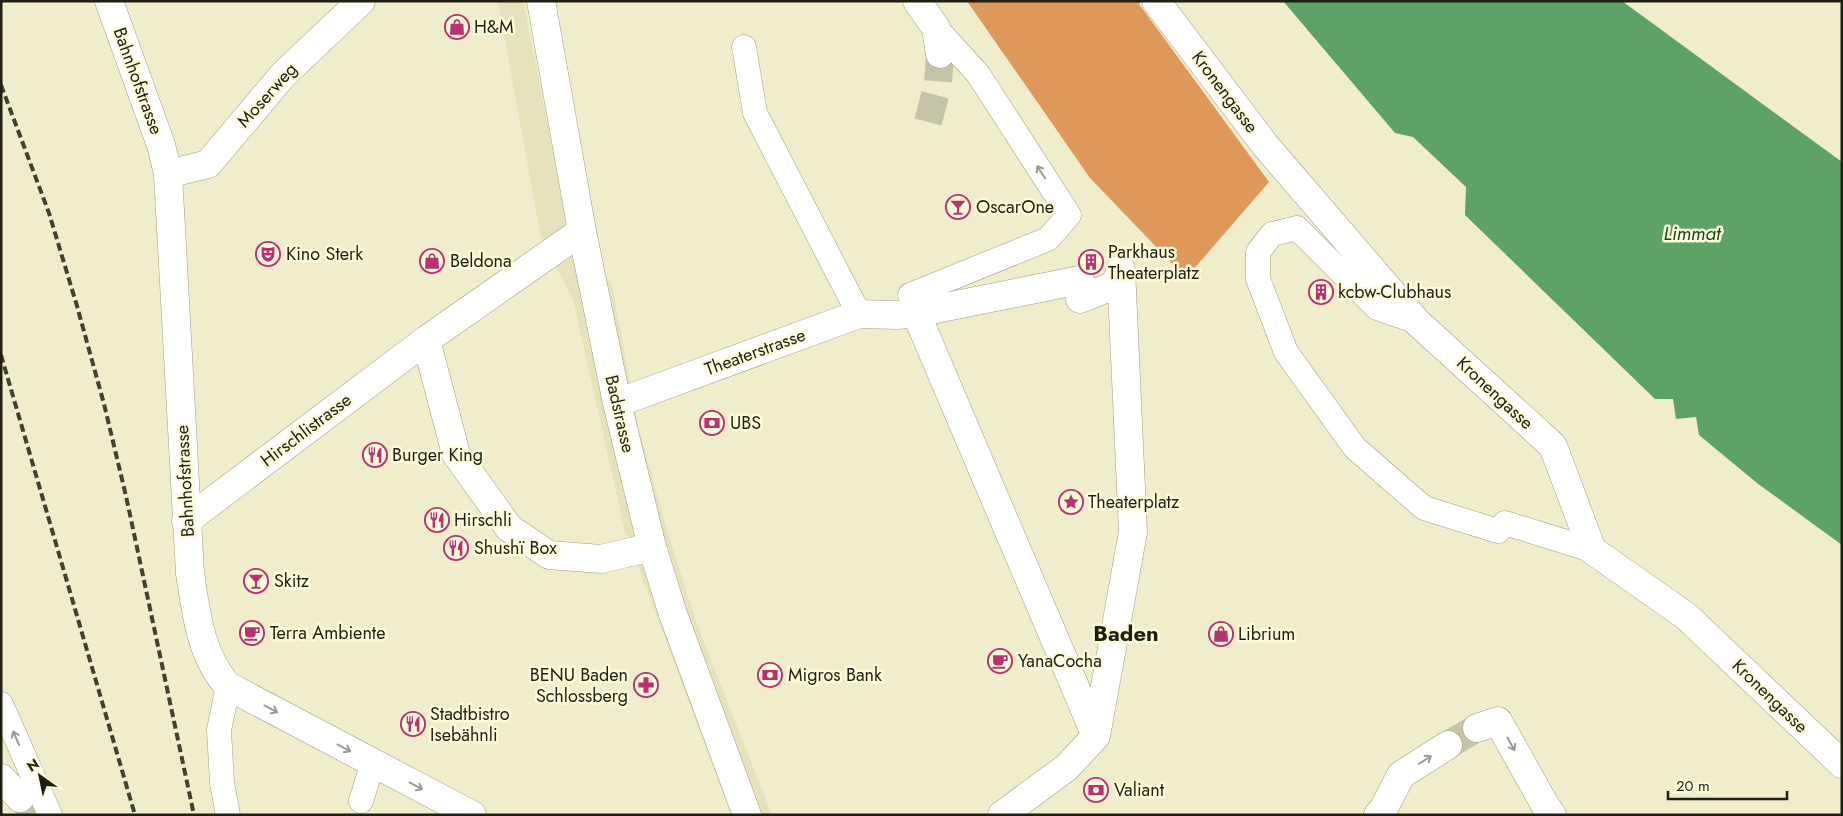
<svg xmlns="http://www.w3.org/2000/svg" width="1843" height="816" font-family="Jost,sans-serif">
  <rect width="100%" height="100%" fill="#f0edcd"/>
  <path fill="#e6e3bc" d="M506,1H523L568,225L612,285L638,425L667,530L697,624L772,815H731L625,532L573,300L540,233L498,3Z"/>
  <path fill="#de985a" d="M967,1H1141L1139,4L1269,182L1186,278L1090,178Z"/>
  <path fill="#5da365" d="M1283,1H1622L1842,162V545L1757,483L1699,435L1696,417L1676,419L1673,399H1655L1465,215L1466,187L1413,137L1395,133Z"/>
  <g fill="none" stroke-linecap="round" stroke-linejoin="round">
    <path stroke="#c6c4a8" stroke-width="28" stroke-dasharray="28 14" stroke-linecap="butt" d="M928,122L938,84L940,54
      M1448,745L1477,728
      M20,798L39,815"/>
    <defs>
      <path id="service" d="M744,47L755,113L859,314
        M916,313L910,295L1048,239L1069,215L978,74L936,28
        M1417,322L1377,308L1297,228L1272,234L1258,252V279L1286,352L1355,448L1424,508L1498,531L1505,523L1592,550
        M228,686L219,730L222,783L228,815
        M1,704L50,815
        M361,801L373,763"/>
      <path id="pedestrian" d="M541,1L582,231L617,403L652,547L673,614L747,815
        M168,174L208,164L283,75L361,1
        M916,313L1096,736
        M426,340L456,454L509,528L549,555L601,559L652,547
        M617,403L859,314L897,315L916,313L1080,280V299L1115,285L1121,269
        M186,521L426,340L582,231
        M1002,815L1066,768L1096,736L1133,532L1121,269"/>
      <path id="minor" d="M109,1L161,145L168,174L190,573C196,612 200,655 228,686L472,815
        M917,1L936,28L940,54
        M1156,1L1265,145L1417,322L1553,446L1592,550L1686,616L1842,764
        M1477,728L1498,721L1545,805L1552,815
        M1,778L20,798
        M1378,815L1384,808L1401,775L1448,745"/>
    </defs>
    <use href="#service" stroke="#9f9d7f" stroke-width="25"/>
    <use href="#pedestrian" stroke="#9f9d7f" stroke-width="29"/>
    <use href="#minor" stroke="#9f9d7f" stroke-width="29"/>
    <use href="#service" stroke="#fff" stroke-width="24"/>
    <use href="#pedestrian" stroke="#fff" stroke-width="28"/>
    <use href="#minor" stroke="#fff" stroke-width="28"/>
    <path stroke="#424031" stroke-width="4" stroke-dasharray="8 4" stroke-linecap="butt" d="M1,85L49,213L77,306L104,404L126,496L194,815
      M1,355L135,815"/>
  </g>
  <defs><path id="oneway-shaft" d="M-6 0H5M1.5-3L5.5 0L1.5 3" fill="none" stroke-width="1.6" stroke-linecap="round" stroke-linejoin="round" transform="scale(1.25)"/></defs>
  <g stroke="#9a9a94">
    <use href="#oneway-shaft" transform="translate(1041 172) rotate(-123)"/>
    <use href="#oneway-shaft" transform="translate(271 709) rotate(28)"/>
    <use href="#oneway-shaft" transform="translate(16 738) rotate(-114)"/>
    <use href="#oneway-shaft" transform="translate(1511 744) rotate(61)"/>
    <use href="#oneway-shaft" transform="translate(344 748) rotate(28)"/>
    <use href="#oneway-shaft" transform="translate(1425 760) rotate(-32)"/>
    <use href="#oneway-shaft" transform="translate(416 786) rotate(28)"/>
  </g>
  <defs>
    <symbol id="shop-ring" viewBox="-11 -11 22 22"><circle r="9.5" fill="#fdfbda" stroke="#b83171" stroke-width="1.5"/><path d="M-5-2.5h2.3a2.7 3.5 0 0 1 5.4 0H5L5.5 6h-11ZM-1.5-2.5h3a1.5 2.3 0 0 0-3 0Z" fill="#b83171"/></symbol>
    <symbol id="bar-ring" viewBox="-11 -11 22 22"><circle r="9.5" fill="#fdfbda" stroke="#b83171" stroke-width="1.5"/><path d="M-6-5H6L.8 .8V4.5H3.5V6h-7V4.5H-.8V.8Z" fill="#b83171"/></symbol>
    <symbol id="theatre-ring" viewBox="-11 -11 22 22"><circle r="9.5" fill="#fdfbda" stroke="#b83171" stroke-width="1.5"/><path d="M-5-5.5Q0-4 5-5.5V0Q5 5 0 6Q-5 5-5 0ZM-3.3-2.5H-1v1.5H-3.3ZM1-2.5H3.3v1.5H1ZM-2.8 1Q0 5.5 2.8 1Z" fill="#b83171"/></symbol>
    <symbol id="building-ring" viewBox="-11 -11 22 22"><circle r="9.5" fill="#fdfbda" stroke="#b83171" stroke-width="1.5"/><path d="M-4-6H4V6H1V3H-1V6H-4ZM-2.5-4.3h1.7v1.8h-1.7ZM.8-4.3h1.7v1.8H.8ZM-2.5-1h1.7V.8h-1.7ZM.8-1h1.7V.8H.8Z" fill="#b83171"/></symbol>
    <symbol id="bank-ring" viewBox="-11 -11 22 22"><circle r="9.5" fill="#fdfbda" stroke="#b83171" stroke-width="1.5"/><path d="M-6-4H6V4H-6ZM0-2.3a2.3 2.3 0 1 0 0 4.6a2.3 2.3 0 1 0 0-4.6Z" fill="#b83171"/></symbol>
    <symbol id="restaurant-ring" viewBox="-11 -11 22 22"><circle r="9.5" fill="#fdfbda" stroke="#b83171" stroke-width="1.5"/><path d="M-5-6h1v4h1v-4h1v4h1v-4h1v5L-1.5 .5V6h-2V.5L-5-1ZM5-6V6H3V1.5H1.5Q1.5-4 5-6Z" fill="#b83171"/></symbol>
    <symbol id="sight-ring" viewBox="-11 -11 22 22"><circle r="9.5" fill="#fdfbda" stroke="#b83171" stroke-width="1.5"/><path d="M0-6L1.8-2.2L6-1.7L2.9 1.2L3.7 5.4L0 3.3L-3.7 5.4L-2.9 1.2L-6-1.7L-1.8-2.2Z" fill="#b83171"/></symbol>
    <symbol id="cafe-ring" viewBox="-11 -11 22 22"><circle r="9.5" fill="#fdfbda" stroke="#b83171" stroke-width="1.5"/><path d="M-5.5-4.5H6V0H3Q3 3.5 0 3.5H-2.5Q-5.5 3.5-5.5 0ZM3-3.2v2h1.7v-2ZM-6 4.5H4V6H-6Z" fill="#b83171"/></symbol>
    <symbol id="pharmacy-ring" viewBox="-11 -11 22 22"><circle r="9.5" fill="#fdfbda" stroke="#b83171" stroke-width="1.5"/><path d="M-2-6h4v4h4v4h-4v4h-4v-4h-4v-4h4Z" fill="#b83171"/></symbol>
  </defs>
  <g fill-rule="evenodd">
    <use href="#shop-ring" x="443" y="13" width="28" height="28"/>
    <use href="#bar-ring" x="944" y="193" width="28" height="28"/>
    <use href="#theatre-ring" x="254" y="240" width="28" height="28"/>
    <use href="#shop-ring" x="418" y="247" width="28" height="28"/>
    <use href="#building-ring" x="1077" y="248" width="28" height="28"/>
    <use href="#building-ring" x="1307" y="278" width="28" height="28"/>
    <use href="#bank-ring" x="698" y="409" width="28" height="28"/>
    <use href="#restaurant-ring" x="361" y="441" width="28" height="28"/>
    <use href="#sight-ring" x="1057" y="488" width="28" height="28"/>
    <use href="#restaurant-ring" x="423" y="506" width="28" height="28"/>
    <use href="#restaurant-ring" x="442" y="534" width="28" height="28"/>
    <use href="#bar-ring" x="242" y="567" width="28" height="28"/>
    <use href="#cafe-ring" x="238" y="619" width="28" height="28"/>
    <use href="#shop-ring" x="1207" y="620" width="28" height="28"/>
    <use href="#cafe-ring" x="986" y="647" width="28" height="28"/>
    <use href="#bank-ring" x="756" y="661" width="28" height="28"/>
    <use href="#pharmacy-ring" x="632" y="671" width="28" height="28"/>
    <use href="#restaurant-ring" x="399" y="710" width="28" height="28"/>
    <use href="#bank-ring" x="1082" y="776" width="28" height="28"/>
  </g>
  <g text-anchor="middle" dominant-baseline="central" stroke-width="5" stroke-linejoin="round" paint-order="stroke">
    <g font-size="18" fill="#1f1e12" stroke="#fdfbda" text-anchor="start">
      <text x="474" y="27">H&amp;M</text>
      <text x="976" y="207">OscarOne</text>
      <text x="1108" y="252">Parkhaus<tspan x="1108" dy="21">Theaterplatz</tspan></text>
      <text x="286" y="254">Kino Sterk</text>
      <text x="450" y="261">Beldona</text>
      <text x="1338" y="292">kcbw-Clubhaus</text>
      <text x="730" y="423">UBS</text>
      <text x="392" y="455">Burger King</text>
      <text x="1088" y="502">Theaterplatz</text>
      <text x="454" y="520">Hirschli</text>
      <text x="474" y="548">Shushï Box</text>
      <text x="274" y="581">Skitz</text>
      <text x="270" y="633">Terra Ambiente</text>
      <text x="1238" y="634">Librium</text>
      <text x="1018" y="661">YanaCocha</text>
      <text x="628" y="675" text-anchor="end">BENU Baden<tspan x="628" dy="21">Schlossberg</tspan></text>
      <text x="788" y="675">Migros Bank</text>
      <text x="430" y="714">Stadtbistro<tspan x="430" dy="21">Isebähnli</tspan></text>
      <text x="1114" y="790">Valiant</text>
    </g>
    <g font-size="18" fill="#1f1e12" stroke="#fdfbda">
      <text transform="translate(138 81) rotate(70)">Bahnhofstrasse</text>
      <text transform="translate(1225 92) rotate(53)">Kronengasse</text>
      <text transform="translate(267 95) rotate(-48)">Moserweg</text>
      <text transform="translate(755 352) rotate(-20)">Theaterstrasse</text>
      <text transform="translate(1495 393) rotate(43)">Kronengasse</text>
      <text transform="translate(620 414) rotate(77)">Badstrasse</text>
      <text transform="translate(306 430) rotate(-37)">Hirschlistrasse</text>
      <text transform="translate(185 481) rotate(-93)">Bahnhofstrasse</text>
      <text transform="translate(1770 696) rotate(44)">Kronengasse</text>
    </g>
    <g font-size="19" font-style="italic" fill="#13461d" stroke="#fdfbda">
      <text x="1692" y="233">Limmat</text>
    </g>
    <g font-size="22" font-weight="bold" fill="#1f1e12" stroke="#fdfbda">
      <text x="1126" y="633">Baden</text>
    </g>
  </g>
  <rect width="1843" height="816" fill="none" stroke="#1f1e12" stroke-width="5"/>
  <g transform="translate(40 776) rotate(327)" stroke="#fdfbda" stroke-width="4" paint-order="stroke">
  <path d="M0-4L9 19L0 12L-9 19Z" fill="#1f1e12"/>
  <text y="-8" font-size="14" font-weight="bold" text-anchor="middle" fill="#1f1e12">N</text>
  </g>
  <path d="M1668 791v8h119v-8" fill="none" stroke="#1f1e12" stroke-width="2.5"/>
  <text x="1676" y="791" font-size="15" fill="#1f1e12" stroke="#fdfbda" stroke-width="4" paint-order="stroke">20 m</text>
</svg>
